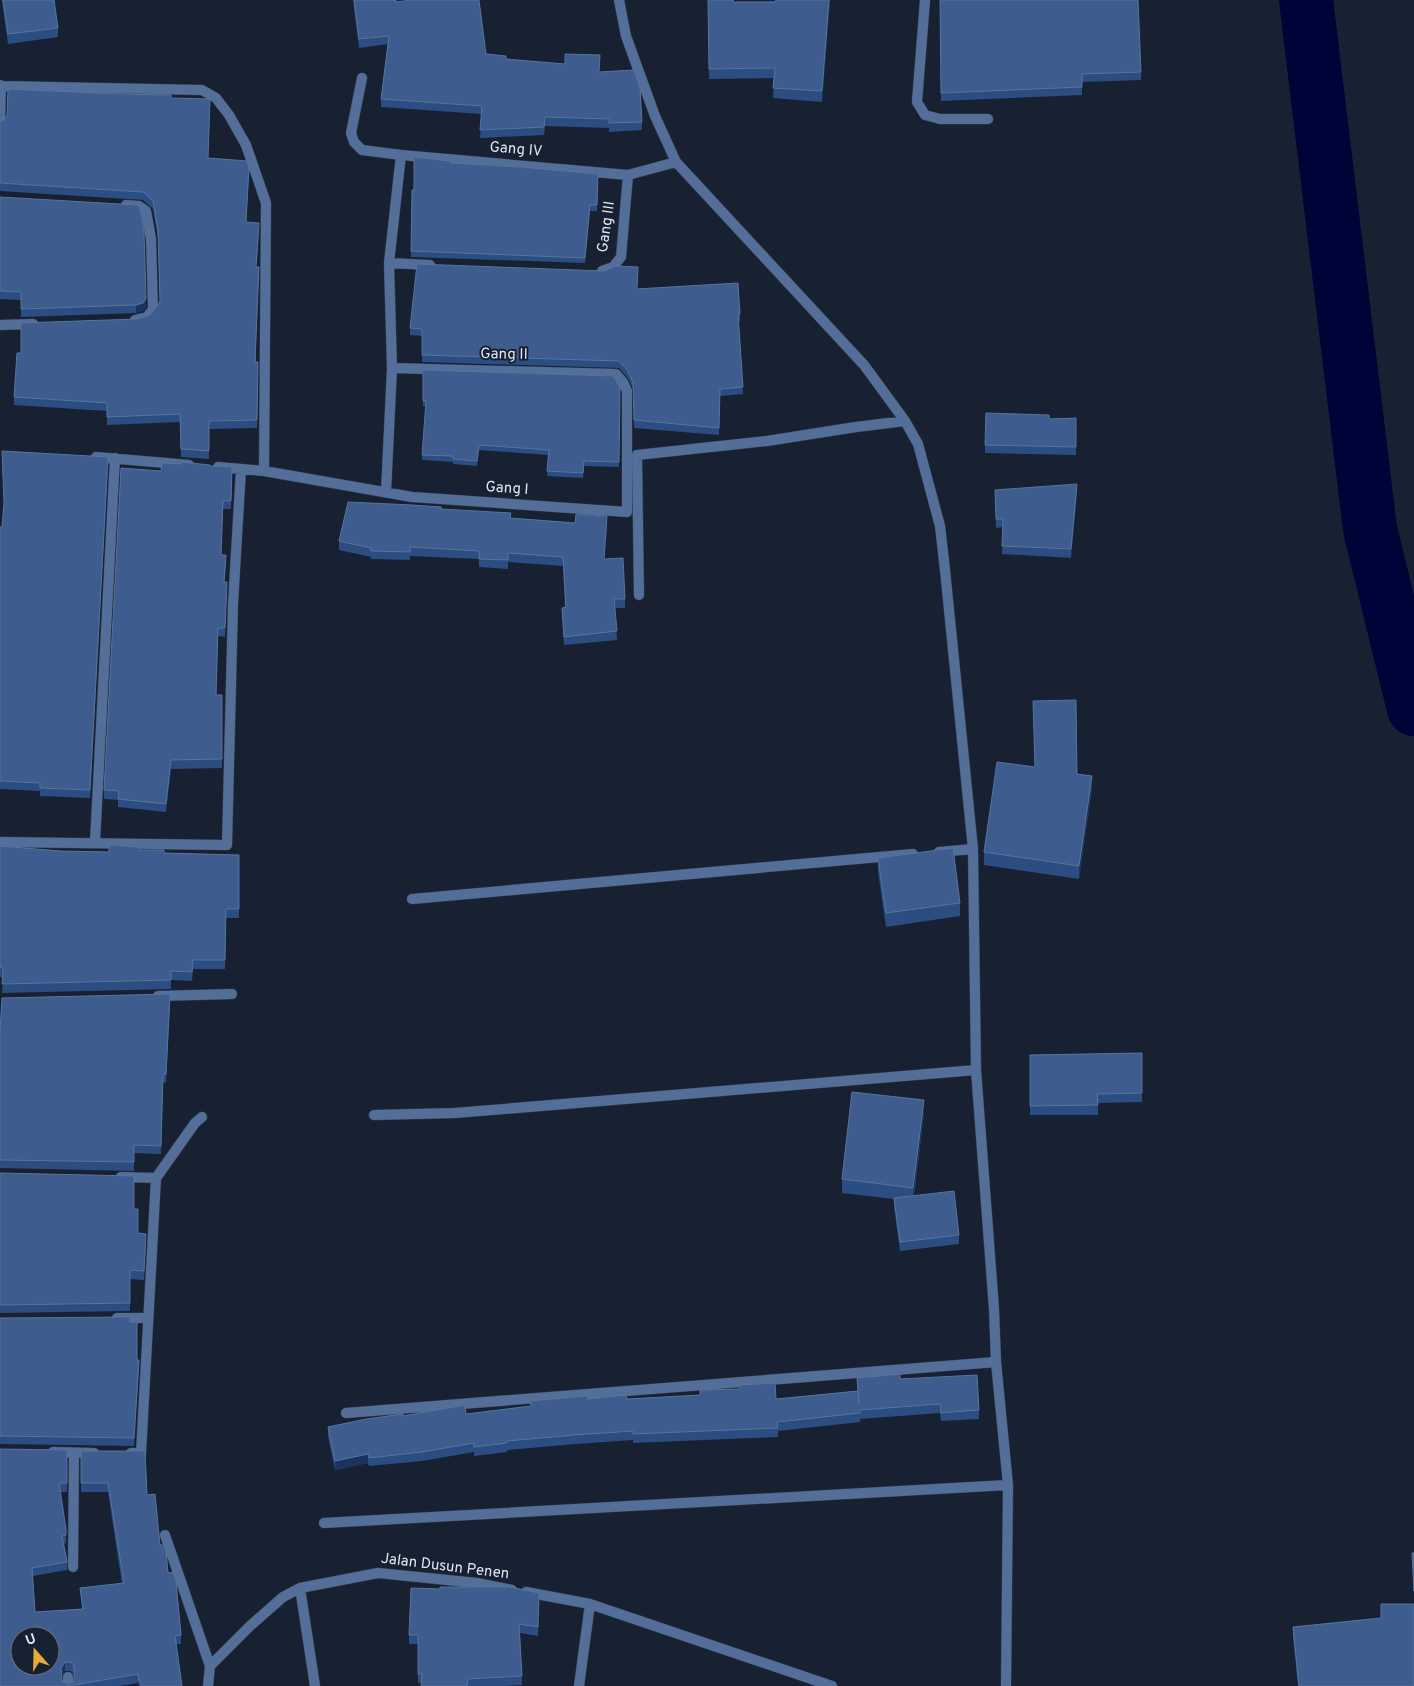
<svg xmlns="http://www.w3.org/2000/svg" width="1414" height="1686" font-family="Overpass,sans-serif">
  <rect width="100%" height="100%" fill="#172132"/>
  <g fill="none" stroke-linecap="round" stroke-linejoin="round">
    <path stroke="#000338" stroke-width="54" d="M1306,0L1370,529L1414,709"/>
    <defs>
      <path id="service" d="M73,1567L74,1453
        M68,1677V1686"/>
      <path id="minor" d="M619,0L626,36L655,116L676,162L864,365L905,421L918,444L940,526L945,570L973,849L976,1070L994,1309L996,1362L1008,1485L1006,1686
        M925,0L917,102L925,115L940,119H988
        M362,78L351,133L354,142L362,150L401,155L628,175L676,162
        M0,85L1,86L202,90L216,98L229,115L246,145L266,203L264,471
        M0,122L1,86
        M126,205L139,206L146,211L151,239L153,309L147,317L135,320
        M389,263L430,265
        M602,271L613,267L621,257L628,175
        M0,325L33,324
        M96,457L189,465
        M218,467L264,471L412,497L627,512V391L623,382L616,374L392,368
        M386,492L392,368L389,263L401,155
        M639,595L637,455L767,441L856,427L905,421
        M0,842L227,845L233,604L241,469
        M95,842L115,458
        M939,852L973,849
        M412,899L913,854
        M158,996L232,994
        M374,1115L455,1113L976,1070
        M121,1177L156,1178L195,1123L202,1117
        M117,1318H148
        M346,1413L996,1362
        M53,1452L94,1453
        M131,1453H141L156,1178
        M324,1523L1008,1485
        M165,1535L210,1666
        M300,1588L315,1686
        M526,1592L590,1604L832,1686
        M208,1686L210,1666L250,1626L283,1597L300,1588L378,1573L477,1583L512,1590
        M579,1686L590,1604"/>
    </defs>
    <use href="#service" stroke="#333d4d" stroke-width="11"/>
    <use href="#minor" stroke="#333d4d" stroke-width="11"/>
    <use href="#service" stroke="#536e98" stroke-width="10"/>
    <use href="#minor" stroke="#536e98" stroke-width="10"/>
  </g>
  <path fill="#2b4d82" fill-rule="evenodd" d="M2,0H54L58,28V37L8,44Z
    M353,0H396V2L486,54L506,59L600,72L642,122V130L609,132V128L545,126L544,135L480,138L482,114L381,107V99L388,44L359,48Z
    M708,0L734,2L830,0L822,102L773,98L774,78L709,79Z
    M940,0L1141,72V80L1082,82V95L941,101Z
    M171,98L208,158L249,175L246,222L259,231L256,267V362H258L257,428L209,429V459L181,457L180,422L107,425V411L14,405V397L21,353L150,315L158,305L160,302L158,238L153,209L143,200L0,191V121Z
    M450,163L598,174L597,211H590L585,263L411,257L412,190H414Z
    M0,197L146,307L143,311L136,313L21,317V300L0,299Z
    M637,289L740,314V321H738L743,394L720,396L719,435L634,428L633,389L628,378L619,368L422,362V336L410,335V328Z
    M423,370L620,387L619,467L584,466L583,478L547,476L548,455L479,450L477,466L453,464V462L422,460L426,406H423Z
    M1076,418V455L985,453V445L1049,419Z
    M108,465L90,798L40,796V791L0,789V527H2Z
    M210,466L232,467L231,509H223L221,555L226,564L224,582H227L225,637L218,636L216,695H222V768L171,769L166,812L118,807V800L104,799V790L161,471Z
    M995,490L1077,493L1071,558L1002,554L1003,527L996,528Z
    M441,509L511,518L607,525L604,559L625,599V608H615L617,640L564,645L562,616V608L565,607L563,566L508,562V569L479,567V559L410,556V560L371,559V557L339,550V541Z
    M1092,789L1079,879L984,865V852Z
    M0,846L60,851L109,852L139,850L164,853L239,855V918H226L225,969H193L192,981L171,980V989L2,993L3,977H0Z
    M878,858L960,903V916L886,927L878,872Z
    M170,1002L166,1083L163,1082L161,1154L134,1153V1171L0,1168V1030Z
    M1142,1053V1102L1098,1103V1115H1030V1055Z
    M924,1114L914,1196L959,1235V1244L900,1251L894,1207V1199L842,1193V1179Z
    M0,1173L134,1209L138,1233L146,1242L144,1280L130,1279V1311L0,1313Z
    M0,1318L130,1322L139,1369L134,1446L0,1444Z
    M857,1378L900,1379L979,1410V1419L941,1421L940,1413L860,1419V1422L778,1431V1437L633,1443V1440L575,1444L507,1450V1452L474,1456V1452L422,1461L369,1466L368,1463L335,1470L328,1436V1427L403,1416L466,1414L588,1399H776L858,1391Z
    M0,1449L67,1450V1492H60L66,1529V1543L64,1544L67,1562V1570L33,1576L35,1612L82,1609L80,1588L122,1584L108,1492H81V1451L147,1495L168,1573L181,1635V1644H176L182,1686H139L138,1683L119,1686H0ZM65,1671H71L74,1674V1681L68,1684L62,1681V1676Z
    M440,1589L539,1593L538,1636L520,1633L522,1685L503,1686H421V1683H418V1644H409V1635Z
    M1381,1618L1414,1686H1298L1293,1637V1627Z"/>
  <path fill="#1b345d" d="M829,0H830L822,102V91Z
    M259,223V231L256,275V267Z
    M146,299V307L143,311L136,313V305Z
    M108,457V465L90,798V790Z
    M1077,484V493L1071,558V549Z
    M607,516V525L604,568V559Z
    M171,760V769L166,812V804Z
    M1092,776V789L1079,879V866Z
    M924,1100V1114L913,1201V1188Z
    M368,1454V1463L335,1470V1461Z
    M65,1662V1671L61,1677V1668Z"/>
  <path fill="#3e5d8e" stroke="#58739e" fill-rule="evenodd" d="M3,0H54L58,28L8,34Z
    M354,0H396V2L411,0H479L486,54L506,56V59L565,64V54L600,55L599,72L634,70L640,87L642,122L609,123V119L545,117L544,127L480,130L482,106L381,99L389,36L359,39Z
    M708,0H733L734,2H775L776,0H829L822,91L773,88L775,68L709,69Z
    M940,0H1138L1141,72L1082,74V87L941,93Z
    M8,89L118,94L171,95V98L210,99L208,158L247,161L249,167L246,222L259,223L256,267H259L255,362H258L257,420L209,421V451L181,449L180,414L107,417V403L14,397L17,353H21V323L137,319L150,315L158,305L160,301L158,230L153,201L143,192L0,183V121L4,120L7,115Z
    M414,157L450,161V163L519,167L598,174L597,205H590L585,258L411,251L412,190H414Z
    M0,197L137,205L140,207L144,232L146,299L143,303L136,305L21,309V292L0,291Z
    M417,264L604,271L616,266L638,267L637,289L738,283L740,314H738L743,387L720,389L719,428L634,420L633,382L628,371L619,361L422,355V329L410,328Z
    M423,370L613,376L620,387L619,462L584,461L583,473L547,471L549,450L479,445L477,461L453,459V456L422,455L426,401H423Z
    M986,413L1049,415V419L1076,418V447L985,445Z
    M2,451L108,457L90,790L40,788V783L0,781V527H2L4,503Z
    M181,462L210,465V466L232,467L231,501H223L221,555H226L224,582H227L225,628H218L216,695H222V759L171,760L166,804L118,799L119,791L104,790L121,468L161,471L162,463L181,464Z
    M1077,484L1071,549L1002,546L1003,519H996L995,490Z
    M348,502L412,505L441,507V509L511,513L510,518L575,523L576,514L607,516L604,559L623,558L625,599H614L617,631L564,637L562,608L566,607L563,557L508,553V560L479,559V551L410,547V552L371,551V548L339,541Z
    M1076,700L1077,774L1092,776L1079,866L984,852L997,762L1035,767L1033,701Z
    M109,845L139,847V850H164V853L239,855V909H226L225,960H193L192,972L171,971V980L2,984L3,968L0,967V846L60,851L109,852Z
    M953,848L960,903L886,913L878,858Z
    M170,994L166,1074H163L161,1146L134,1145V1162L0,1160V1030L2,998Z
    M1142,1053V1093L1097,1094L1098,1105L1030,1106V1055Z
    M852,1092L924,1100L913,1188L842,1179Z
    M0,1173L134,1176V1209H138V1233L146,1234L144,1271L130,1270V1303L0,1305Z
    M954,1191L959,1235L900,1242L894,1198Z
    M130,1317V1322H137V1360H139L134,1438L0,1436V1318Z
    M900,1374V1379L977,1375L979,1410L941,1413L940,1404L860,1410V1413L777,1422L778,1428L633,1434V1431L575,1435L507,1441V1443L474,1447V1443L422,1452L369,1458L368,1454L335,1461L328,1427L366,1419L403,1414V1416L465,1405L466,1414L531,1406L530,1401L587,1396L588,1399L626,1395L627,1399L700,1395V1390L740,1389V1385L775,1383L776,1399L858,1391L859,1404L857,1378Z
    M0,1449L67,1450V1483H59L66,1529V1535L62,1536L67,1562L32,1568L35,1612L83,1609L80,1588L124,1583L108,1483H81V1451H141L145,1450L147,1495L155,1494L160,1545H164L166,1550L168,1573L173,1572L176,1581L181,1635L175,1636L182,1686H141V1681H139L138,1674L68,1686H0ZM20,1636H50V1666H20ZM65,1662H71L74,1666V1681L68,1684L62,1681L61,1668Z
    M1412,1553H1414V1591Z
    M440,1587H510L539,1593L538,1627L519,1624L522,1676L468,1679L467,1686H421L422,1674H418V1635H409L411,1588L440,1589Z
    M1381,1604H1414V1686H1299L1293,1627L1381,1618Z"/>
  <g text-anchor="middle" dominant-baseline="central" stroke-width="4" stroke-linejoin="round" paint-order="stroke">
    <g font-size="15" fill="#e0e8f3" stroke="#172132">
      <text transform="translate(516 150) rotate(5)">Gang IV</text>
      <text transform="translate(607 227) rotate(-82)">Gang III</text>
      <text transform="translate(504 355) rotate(1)">Gang II</text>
      <text transform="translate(507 489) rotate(4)">Gang I</text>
      <text transform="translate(445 1567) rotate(7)">Jalan Dusun Penen</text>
    </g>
  </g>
  <g transform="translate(35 1651) rotate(340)"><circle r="24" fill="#172132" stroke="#67717f"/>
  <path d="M0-4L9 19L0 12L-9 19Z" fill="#e8ab37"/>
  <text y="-8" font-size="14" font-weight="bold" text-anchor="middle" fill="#e0e8f3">U</text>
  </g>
</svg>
